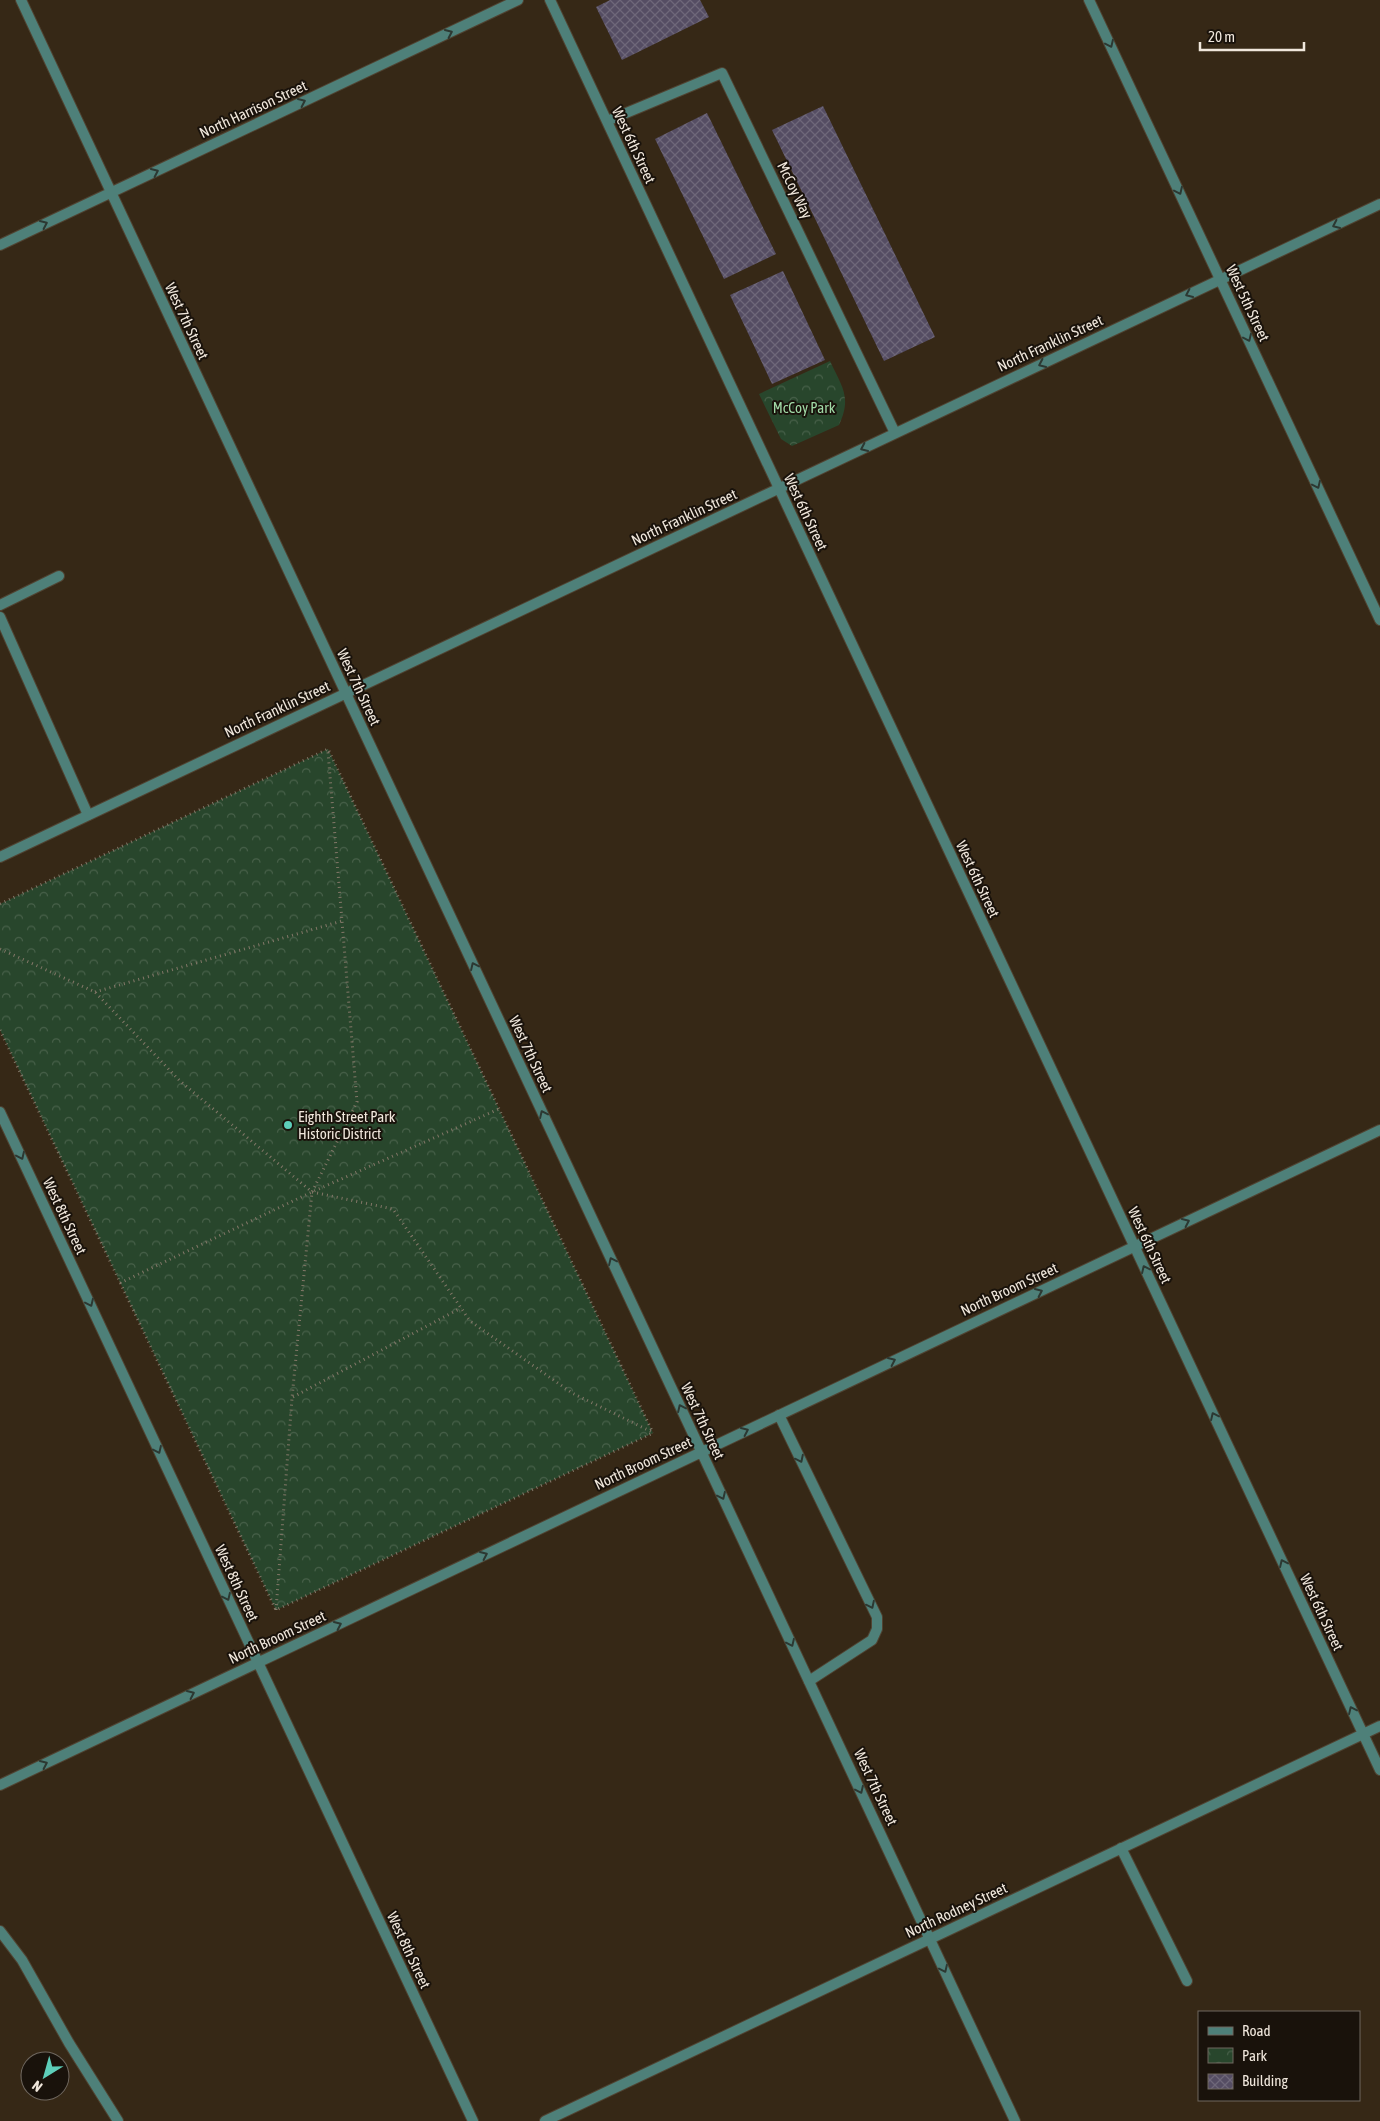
<svg xmlns="http://www.w3.org/2000/svg" width="1380" height="2121" font-family="'Asap Condensed',sans-serif">
  <defs>
    <pattern id="park-crowns" width="20" height="18" patternUnits="userSpaceOnUse" patternTransform="scale(1.25)"><rect width="20" height="18" fill="#28462c"/><path d="M2 6a3 3 0 1 1 6 0M12 15a3 3 0 1 1 6 0" fill="none" stroke="#48614a"/></pattern>
    <pattern id="building-cross-hatch" width="8" height="8" patternUnits="userSpaceOnUse" patternTransform="scale(1.25)"><rect width="8" height="8" fill="#554d63"/><path d="M0 0l8 8M0 8l8-8" fill="none" stroke="#6e6779"/></pattern>
  </defs>
  <rect width="100%" height="100%" fill="#362816"/>
  <path fill="url(#park-crowns)" d="M830,361C842,387 852,397 839,425L792,446L781,439L759,394Z
    M328,749L653,1433L276,1610L0,1030V904Z"/>
  <path fill="url(#building-cross-hatch)" d="M610,0H700L709,17L622,60L596,7Z
    M823,106L935,337L884,361L772,130Z
    M707,113L776,254L724,279L655,139Z
    M783,271L825,360L772,384L730,295Z"/>
  <g fill="none" stroke-linecap="round" stroke-linejoin="round">
    <defs>
      <path id="lane" d="M0,605L59,576
        M0,617L88,815
        M779,1415L877,1617V1629L872,1640L809,1681
        M1121,1848L1187,1981
        M0,1931L22,1960L69,2043L118,2121"/>
      <path id="street" d="M21,0L1015,2121
        M550,0L1380,1770
        M1089,0L1380,620
        M607,121L722,73L895,433
        M0,245L518,0
        M0,857L1380,204
        M0,1112L473,2121
        M0,1785L1380,1130
        M545,2121L1380,1726"/>
    </defs>
    <use href="#lane" stroke="#504332" stroke-width="12"/>
    <use href="#street" stroke="#504332" stroke-width="12"/>
    <path stroke="#847869" stroke-width="3" stroke-dasharray="1 4" stroke-linecap="butt" d="M0,904L328,749L653,1433
      M0,949L95,992L180,1081L312,1192L393,1209L470,1321L572,1393L652,1432
      M95,992L342,921
      M0,1030L276,1610L653,1433
      M120,1283L312,1192L499,1109
      M293,1397L461,1308
      M276,1610L292,1398L312,1192L357,1102L328,752"/>
    <use href="#lane" stroke="#4e8079" stroke-width="10"/>
    <use href="#street" stroke="#4e8079" stroke-width="10"/>
  </g>
  <defs><path id="oneway-chevron" d="M-2-3.5L2.5 0L-2 3.5" fill="none" stroke-width="1.6" stroke-linecap="round" stroke-linejoin="round" transform="scale(1.25)"/></defs>
  <g stroke="#2c3832">
    <use href="#oneway-chevron" transform="translate(449 33) rotate(-25)"/>
    <use href="#oneway-chevron" transform="translate(1110 44) rotate(65)"/>
    <use href="#oneway-chevron" transform="translate(302 102) rotate(-25)"/>
    <use href="#oneway-chevron" transform="translate(155 172) rotate(-25)"/>
    <use href="#oneway-chevron" transform="translate(1179 191) rotate(65)"/>
    <use href="#oneway-chevron" transform="translate(44 224) rotate(-25)"/>
    <use href="#oneway-chevron" transform="translate(1336 225) rotate(155)"/>
    <use href="#oneway-chevron" transform="translate(1189 294) rotate(155)"/>
    <use href="#oneway-chevron" transform="translate(1248 338) rotate(65)"/>
    <use href="#oneway-chevron" transform="translate(1042 364) rotate(155)"/>
    <use href="#oneway-chevron" transform="translate(864 448) rotate(155)"/>
    <use href="#oneway-chevron" transform="translate(1317 485) rotate(65)"/>
    <use href="#oneway-chevron" transform="translate(474 966) rotate(-115)"/>
    <use href="#oneway-chevron" transform="translate(543 1114) rotate(-115)"/>
    <use href="#oneway-chevron" transform="translate(21 1156) rotate(65)"/>
    <use href="#oneway-chevron" transform="translate(1186 1222) rotate(-25)"/>
    <use href="#oneway-chevron" transform="translate(612 1261) rotate(-115)"/>
    <use href="#oneway-chevron" transform="translate(1145 1269) rotate(-115)"/>
    <use href="#oneway-chevron" transform="translate(1039 1292) rotate(-25)"/>
    <use href="#oneway-chevron" transform="translate(90 1303) rotate(65)"/>
    <use href="#oneway-chevron" transform="translate(892 1361) rotate(-25)"/>
    <use href="#oneway-chevron" transform="translate(681 1408) rotate(-115)"/>
    <use href="#oneway-chevron" transform="translate(1214 1416) rotate(-115)"/>
    <use href="#oneway-chevron" transform="translate(745 1431) rotate(-25)"/>
    <use href="#oneway-chevron" transform="translate(158 1450) rotate(65)"/>
    <use href="#oneway-chevron" transform="translate(800 1459) rotate(64)"/>
    <use href="#oneway-chevron" transform="translate(722 1496) rotate(65)"/>
    <use href="#oneway-chevron" transform="translate(484 1555) rotate(-25)"/>
    <use href="#oneway-chevron" transform="translate(1283 1563) rotate(-115)"/>
    <use href="#oneway-chevron" transform="translate(227 1597) rotate(65)"/>
    <use href="#oneway-chevron" transform="translate(871 1605) rotate(64)"/>
    <use href="#oneway-chevron" transform="translate(338 1625) rotate(-25)"/>
    <use href="#oneway-chevron" transform="translate(791 1643) rotate(65)"/>
    <use href="#oneway-chevron" transform="translate(191 1694) rotate(-25)"/>
    <use href="#oneway-chevron" transform="translate(1352 1710) rotate(-115)"/>
    <use href="#oneway-chevron" transform="translate(44 1764) rotate(-25)"/>
    <use href="#oneway-chevron" transform="translate(860 1790) rotate(65)"/>
    <use href="#oneway-chevron" transform="translate(944 1969) rotate(65)"/>
  </g>
  <circle fill="#5dceb9" stroke="#19120b" stroke-width="2" cx="288" cy="1125" r="5"/>
  <g text-anchor="middle" dominant-baseline="central" stroke-width="4" stroke-linejoin="round" paint-order="stroke">
    <g font-size="15" fill="#f0e7dc" stroke="#19120b">
      <text transform="translate(253 109) rotate(-25)">North Harrison Street</text>
      <text transform="translate(634 145) rotate(65)">West 6th Street</text>
      <text transform="translate(795 190) rotate(64)">McCoy Way</text>
      <text transform="translate(1248 303) rotate(65)">West 5th Street</text>
      <text transform="translate(187 321) rotate(65)">West 7th Street</text>
      <text transform="translate(1050 343) rotate(-25)">North Franklin Street</text>
      <text transform="translate(806 512) rotate(65)">West 6th Street</text>
      <text transform="translate(684 517) rotate(-25)">North Franklin Street</text>
      <text transform="translate(359 687) rotate(65)">West 7th Street</text>
      <text transform="translate(277 709) rotate(-25)">North Franklin Street</text>
      <text transform="translate(978 879) rotate(65)">West 6th Street</text>
      <text transform="translate(531 1054) rotate(65)">West 7th Street</text>
      <text transform="translate(65 1216) rotate(65)">West 8th Street</text>
      <text transform="translate(1150 1245) rotate(65)">West 6th Street</text>
      <text transform="translate(1009 1289) rotate(-25)">North Broom Street</text>
      <text transform="translate(703 1421) rotate(65)">West 7th Street</text>
      <text transform="translate(643 1463) rotate(-25)">North Broom Street</text>
      <text transform="translate(237 1583) rotate(65)">West 8th Street</text>
      <text transform="translate(1322 1612) rotate(65)">West 6th Street</text>
      <text transform="translate(277 1637) rotate(-25)">North Broom Street</text>
      <text transform="translate(876 1787) rotate(65)">West 7th Street</text>
      <text transform="translate(956 1910) rotate(-25)">North Rodney Street</text>
      <text transform="translate(409 1950) rotate(65)">West 8th Street</text>
    </g>
    <g font-size="15" fill="#a0d9a6" stroke="#19120b">
      <text x="804" y="407">McCoy Park</text>
    </g>
    <g font-size="15" fill="#f0e7dc" stroke="#19120b" text-anchor="start">
      <text x="298" y="1116">Eighth Street Park<tspan x="298" dy="17">Historic District</tspan></text>
    </g>
  </g>
  <rect x="1198" y="2011" width="162" height="90" fill="#19120b" stroke="#6f675f"/>
  <rect x="1208" y="2027" width="25" height="8" fill="#4e8079" stroke="#6f675f"/>
  <text x="1242" y="2036" font-size="15" fill="#f0e7dc">Road</text>
  <rect x="1208" y="2048" width="25" height="15" fill="url(#park-crowns)" stroke="#6f675f"/>
  <text x="1242" y="2061" font-size="15" fill="#f0e7dc">Park</text>
  <rect x="1208" y="2074" width="25" height="15" fill="url(#building-cross-hatch)" stroke="#6f675f"/>
  <text x="1242" y="2086" font-size="15" fill="#f0e7dc">Building</text>
  <g transform="translate(45 2076) rotate(217)"><circle r="24" fill="#19120b" stroke="#6f675f"/>
  <path d="M0-4L9 19L0 12L-9 19Z" fill="#5dceb9"/>
  <text y="-8" font-size="14" font-weight="bold" text-anchor="middle" fill="#f0e7dc">N</text>
  </g>
  <path d="M1200 42v8h104v-8" fill="none" stroke="#f0e7dc" stroke-width="2.5"/>
  <text x="1208" y="42" font-size="15" fill="#f0e7dc" stroke="#19120b" stroke-width="4" paint-order="stroke">20 m</text>
</svg>
